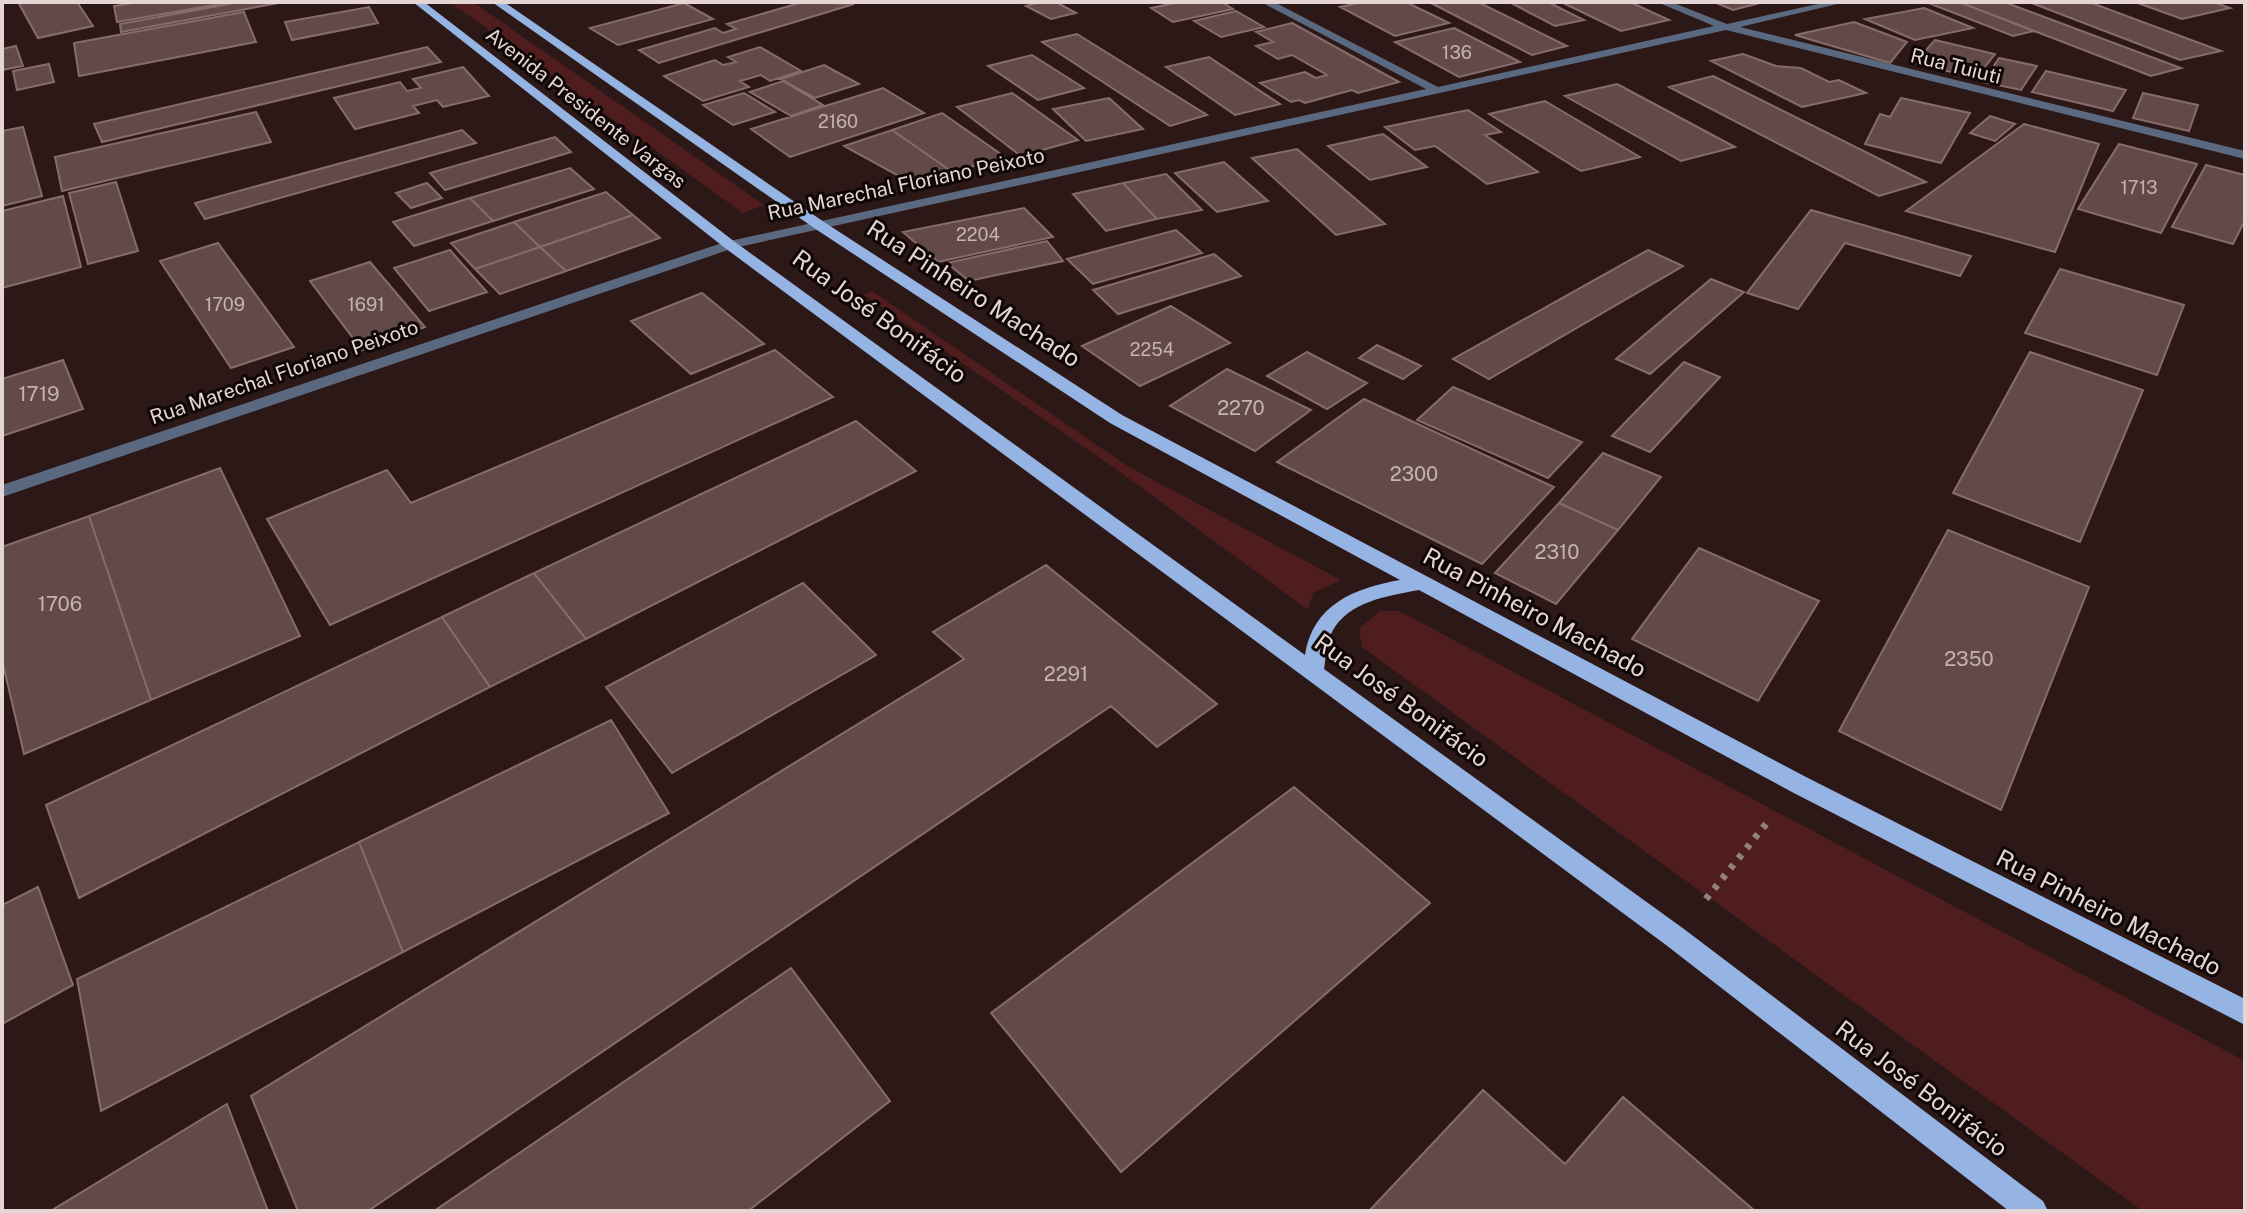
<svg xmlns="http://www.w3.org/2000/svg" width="2247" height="1213" font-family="'Public Sans',sans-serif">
  <rect width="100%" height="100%" fill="#2d1818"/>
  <path fill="#4f1d1e" d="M450,2H473L764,205L743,213Z
    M872,291L1129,467L1341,580L1313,593L1308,610L1120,472L864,295Z
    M1380,611H1399L2245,1061V1211H2143L1362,647L1359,629Z"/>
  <path fill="#634a49" stroke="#866c6a" stroke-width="2" d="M18,2H77L93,26L38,38Z
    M139,2H231L117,22L114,6Z
    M240,2H284L121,32L120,24Z
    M803,2L854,4L659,63L639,50L715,28L723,33L736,29L727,24Z
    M1040,2H1056L1076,13L1051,19L1026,6Z
    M1180,2H1222L1233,9L1173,22L1151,8Z
    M1363,2H1406L1449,23L1395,36L1340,7Z
    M1429,2H1478L1567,46L1532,55Z
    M1525,2H1548L1584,20L1555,26L1513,4Z
    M1561,2H1630L1669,20L1621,31Z
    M1714,2H1764L1733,10Z
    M1939,2H1959L2034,31L2013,36L1931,4Z
    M1959,2H2004L2181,68L2151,76Z
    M2029,2H2089L2221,51L2180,60Z
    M2135,2H2213L2230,8L2182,19Z
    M684,3L713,19L618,45L590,28Z
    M369,7L378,23L292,40L285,22Z
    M1924,8L1973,28L1915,40L1865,19Z
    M1236,11L1264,27L1221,37L1194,21Z
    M244,12L256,42L79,76L74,43Z
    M1854,22L1907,42L1890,63L1795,35Z
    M1292,23L1399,82L1358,93L1352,90L1305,103L1299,100L1291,102L1260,83L1305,72L1316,78L1327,75L1292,55L1278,59L1256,46L1273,42L1256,32Z
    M1454,28L1520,62L1459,77L1395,42Z
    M1077,34L1207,115L1170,126L1042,42Z
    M1935,40L1995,54L1976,78L1914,63Z
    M16,46L23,66L2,70V49Z
    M427,47L441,62L102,142L94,124Z
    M760,47L801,71L770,81L761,75L740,81L749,87L703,101L664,76L715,60L723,65L736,62L728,57Z
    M1743,54L1776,66L1801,68L1829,82L1839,80L1866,93L1802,107L1711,61Z
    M1032,55L1084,88L1038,100L988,66Z
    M1209,57L1280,104L1235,115L1166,67Z
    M1999,58L2037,66L2021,90L1983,82Z
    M49,64L54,82L17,90L13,71Z
    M824,65L859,84L815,98L781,79Z
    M463,67L489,96L443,107L437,100L413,106L419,113L355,129L334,98L400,82L407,91L421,88L413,79Z
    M2046,71L2126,90L2113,111L2032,92Z
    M1713,76L1926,182L1879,196L1669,87Z
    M783,81L823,105L791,116L750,92Z
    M1617,84L1735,147L1681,161L1565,96Z
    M883,88L924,113L790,157L751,129Z
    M744,93L775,112L733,125L703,105Z
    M1012,93L1078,140L1021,156L957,107Z
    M2143,93L2198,105L2189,131L2133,118Z
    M1109,98L1143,129L1086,141L1053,109Z
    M1901,98L1970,113L1941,163L1865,144L1880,114L1890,117Z
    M1545,101L1640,157L1581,171L1489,114Z
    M1468,110L1501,132L1485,135L1538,172L1487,184L1435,146L1415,150L1385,127Z
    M256,112L271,142L62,191L55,157Z
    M942,113L1008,159L951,171L892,130Z
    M1990,116L2015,124L1995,141L1970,133Z
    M2024,124L2099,144L2055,252L1906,211Z
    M23,127L42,196L2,206V131Z
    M462,130L476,143L205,219L195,203Z
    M892,130L951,171L906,180L844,146Z
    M1383,134L1427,167L1370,180L1328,146Z
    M555,137L571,152L445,190L430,173Z
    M2119,144L2197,164L2161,233L2078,209Z
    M1297,149L1385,224L1336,235L1252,158Z
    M1224,162L1268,201L1217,212L1175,173Z
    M2206,165L2245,175V220L2233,244L2172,227Z
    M570,168L594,189L493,221L470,198Z
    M1166,174L1202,210L1157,219L1123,183Z
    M116,182L138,251L88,264L69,193Z
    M427,183L442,198L411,208L396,193Z
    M1123,183L1157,219L1106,231L1073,194Z
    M606,192L633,215L540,247L514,222Z
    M63,196L81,267L2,288V211Z
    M470,198L493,221L414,246L393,222Z
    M1024,208L1053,237L938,262L903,232Z
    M1811,210L1971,256L1960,276L1845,243L1798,309L1747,293Z
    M633,215L660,238L566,271L540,247Z
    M514,222L540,247L475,269L451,243Z
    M1176,230L1202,253L1093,284L1067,259Z
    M1047,241L1063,261L969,281L947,263Z
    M218,243L294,347L231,368L160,261Z
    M540,247L566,271L500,294L475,269Z
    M450,250L487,292L429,311L394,268Z
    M1648,250L1683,266L1489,379L1453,359Z
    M1214,254L1241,276L1118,314L1093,290Z
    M370,262L425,327L362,350L310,281Z
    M2060,269L2184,305L2157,375L2025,333Z
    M1711,279L1744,292L1650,374L1616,359Z
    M702,293L764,344L691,374L631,321Z
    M1171,306L1230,343L1140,386L1082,346Z
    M1377,345L1421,366L1403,379L1359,358Z
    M775,350L833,397L330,625L267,519L387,470L411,503Z
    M1307,352L1367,383L1327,409L1267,376Z
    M2030,352L2143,390L2080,542L1953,493Z
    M63,360L83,409L2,436V379Z
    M1684,362L1720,377L1650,452L1612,436Z
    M1227,369L1311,410L1255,451L1170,406Z
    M1453,387L1582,442L1548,478L1417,420Z
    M1364,399L1554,487L1482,564L1277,462Z
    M856,421L916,471L586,639L534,573Z
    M1603,453L1661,477L1618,530L1559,503Z
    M220,468L300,636L151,700L89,516Z
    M1559,503L1618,530L1556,604L1495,573Z
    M89,516L151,700L24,754L2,660V547Z
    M1948,530L2089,587L2001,810L1839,731Z
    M1699,548L1819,601L1758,701L1632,639Z
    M1046,565L1217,704L1157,747L1111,706L368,1211H298L251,1096L964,659L933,632Z
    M534,573L586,639L490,687L442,617Z
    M803,583L876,655L672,773L606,687Z
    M442,617L490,687L79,898L46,805Z
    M611,720L669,813L403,952L359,842Z
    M1294,787L1430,903L1121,1172L991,1013Z
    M359,842L403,952L101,1111L77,979Z
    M38,887L73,985L2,1024V905Z
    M791,968L890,1101L748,1211H434Z
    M1483,1090L1565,1164L1623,1097L1755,1211H1369Z
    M227,1104L268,1211H55L54,1209Z"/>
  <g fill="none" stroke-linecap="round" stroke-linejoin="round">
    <path stroke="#92807f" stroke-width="7" stroke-dasharray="5 8" stroke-linecap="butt" d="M1706,899L1770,819"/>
    <path fill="#5a697f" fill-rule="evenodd" d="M1261,2H1274L1438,87L1714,26L1657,2H1671L1727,24L1827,2H1846L1740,27L2245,151V159L1726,30L734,248L2,497V485L725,242L1426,89Z"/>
    <path fill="#96b4e3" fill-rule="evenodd" d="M413,2H424L735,242L1305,655C1313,604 1355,588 1400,580L1110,423L814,228L492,2H504L824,222L1122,415L1806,777L2245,999V1025L1790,791L1419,590C1388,596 1348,601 1332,632C1326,643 1326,657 1324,669L1684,929L2043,1201L2048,1211H2009L1666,945L725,248Z"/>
  </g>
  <g text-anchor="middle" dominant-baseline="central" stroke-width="6" stroke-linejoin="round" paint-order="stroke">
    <g font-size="18" fill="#c4b3b2">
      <text x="1457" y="52">136</text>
      <text x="838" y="121">2160</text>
      <text x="2139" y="187">1713</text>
      <text x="978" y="234">2204</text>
      <text x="225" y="304">1709</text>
      <text x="366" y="304">1691</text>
      <text x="1152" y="349">2254</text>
    </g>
    <g font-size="20" fill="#e5d6d5" stroke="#0f0606">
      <text transform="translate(1956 66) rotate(14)">Rua Tuiuti</text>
      <text transform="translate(586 108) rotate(38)">Avenida Presidente Vargas</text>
      <text transform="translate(906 184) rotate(-12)">Rua Marechal Floriano Peixoto</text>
      <text transform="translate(284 372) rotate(-19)">Rua Marechal Floriano Peixoto</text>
    </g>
    <g font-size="20" fill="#c4b3b2">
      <text x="39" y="394">1719</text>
      <text x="1241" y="408">2270</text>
      <text x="1414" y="474">2300</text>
      <text x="1557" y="552">2310</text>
      <text x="60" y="604">1706</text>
      <text x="1969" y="659">2350</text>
      <text x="1066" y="674">2291</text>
    </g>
    <g font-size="24" fill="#e5d6d5" stroke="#0f0606">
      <text transform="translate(974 293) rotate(33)">Rua Pinheiro Machado</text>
      <text transform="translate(880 316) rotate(36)">Rua José Bonifácio</text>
      <text transform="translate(1535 612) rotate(28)">Rua Pinheiro Machado</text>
      <text transform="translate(1402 700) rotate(36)">Rua José Bonifácio</text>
      <text transform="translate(2109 912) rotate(27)">Rua Pinheiro Machado</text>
      <text transform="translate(1922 1088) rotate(37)">Rua José Bonifácio</text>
    </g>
  </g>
  <rect width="2247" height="1213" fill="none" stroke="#e5d6d5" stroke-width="8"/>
</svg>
